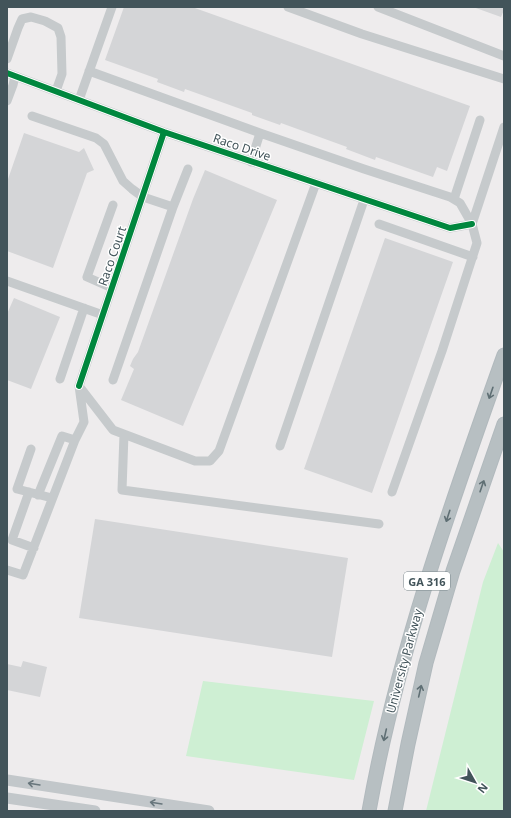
<svg xmlns="http://www.w3.org/2000/svg" width="511" height="818" font-family="'Noto Sans',sans-serif">
  <rect width="100%" height="100%" fill="#eeeced"/>
  <path fill="#ceefd3" d="M498,543L504,552V811H426L483,582Z
    M203,681L374,701L354,780L186,756Z"/>
  <path fill="#d4d5d7" d="M124,7H192L470,106L447,171L437,167L433,177L376,157L375,160L346,149L347,147L281,123L280,125L252,115V113L185,89L184,92L157,82L158,79L105,60Z
    M473,7H504V10L501,17Z
    M24,133L79,152L84,148L94,170L87,173L53,268L7,251V182Z
    M205,170L277,200L183,426L121,400L134,369L130,366L133,359L138,352L193,199Z
    M385,238L453,262L372,493L304,469Z
    M14,298L60,317L31,389L7,380V314Z
    M95,519L348,558L332,657L79,618Z
    M23,661L47,667L40,697L7,690V664L21,667Z"/>
  <g fill="none" stroke-linecap="round" stroke-linejoin="round">
    <defs>
      <path id="highway" d="M369,811C397,654 451,504 504,355
        M395,811L408,744L426,663L453,571L504,424"/>
    </defs>
    <use href="#highway" stroke="#b1b9bd" stroke-width="15"/>
    <path stroke="#c6cacc" stroke-width="9" d="M288,7L362,34L504,79
      M378,7L504,56
      M7,59L18,28L22,19L31,17L45,21L58,28L61,37L62,74L56,91
      M89,71L260,133L364,169L450,197L460,203L472,224L477,243L442,351L392,492
      M7,73L164,132L450,228L472,224
      M79,100L112,7
      M7,101L13,85L15,76
      M32,116L96,138L104,144L123,181L132,189L143,197L173,207L113,380
      M251,162L260,133
      M454,199L480,120
      M173,207L188,169
      M379,224L473,257
      M472,224L504,127
      M7,281L103,315
      M112,288L87,277L113,205
      M60,379L84,308
      M79,386L113,430L195,461H210L219,451L316,183
      M124,434L122,490L379,524
      M280,446L364,200
      M31,449L17,489L52,498
      M29,492L12,540L34,548
      M38,495L62,436L75,440L84,422L79,386L164,132
      M7,570L23,575L75,440"/>
    <path stroke="#c2c7ca" stroke-width="11" d="M7,780L209,811
      M7,798L95,811"/>
    <use href="#highway" stroke="#b7bfc2" stroke-width="13"/>
    <defs>
      <path id="cycleway" d="M7,73L164,132L450,228L472,224
        M79,386L164,132"/>
    </defs>
    <use href="#cycleway" stroke="#fff" stroke-width="8"/>
    <use href="#cycleway" stroke="#00873e" stroke-width="6"/>
  </g>
  <defs><path id="oneway-shaft" d="M-6 0H5M1.5-3L5.5 0L1.5 3" fill="none" stroke-width="1.6" stroke-linecap="round" stroke-linejoin="round"/></defs>
  <g stroke="#5f6f74">
    <use href="#oneway-shaft" transform="translate(491 393) rotate(109)"/>
    <use href="#oneway-shaft" transform="translate(482 486) rotate(-71)"/>
    <use href="#oneway-shaft" transform="translate(448 516) rotate(108)"/>
    <use href="#oneway-shaft" transform="translate(420 691) rotate(-77)"/>
    <use href="#oneway-shaft" transform="translate(385 735) rotate(103)"/>
  </g>
  <g stroke="#68767c">
    <use href="#oneway-shaft" transform="translate(34 784) rotate(-171)"/>
    <use href="#oneway-shaft" transform="translate(156 803) rotate(-171)"/>
  </g>
  <g text-anchor="middle" dominant-baseline="central" stroke-width="3" stroke-linejoin="round" paint-order="stroke">
    <rect fill="#fff" stroke="#7b878c" stroke-width="1" x="404" y="572" width="46" height="18" rx="3"/>
    <g font-size="11" font-weight="bold" fill="#42545a">
      <text x="427" y="581">GA 316</text>
    </g>
    <g font-size="12" fill="#42545a" stroke="#fff">
      <text transform="translate(242 147) rotate(19)">Raco Drive</text>
      <text transform="translate(112 256) rotate(-71)">Raco Court</text>
      <text transform="translate(404 661) rotate(-75)">University Parkway</text>
    </g>
  </g>
  <rect width="511" height="818" fill="none" stroke="#42545a" stroke-width="16"/>
  <g transform="translate(475 782) rotate(129)" stroke="#ffffff" stroke-width="3" paint-order="stroke">
  <path d="M0-3L7 15L0 10L-7 15Z" fill="#42545a"/>
  <text y="-6" font-size="11" font-weight="bold" text-anchor="middle" fill="#42545a">N</text>
  </g>
</svg>
